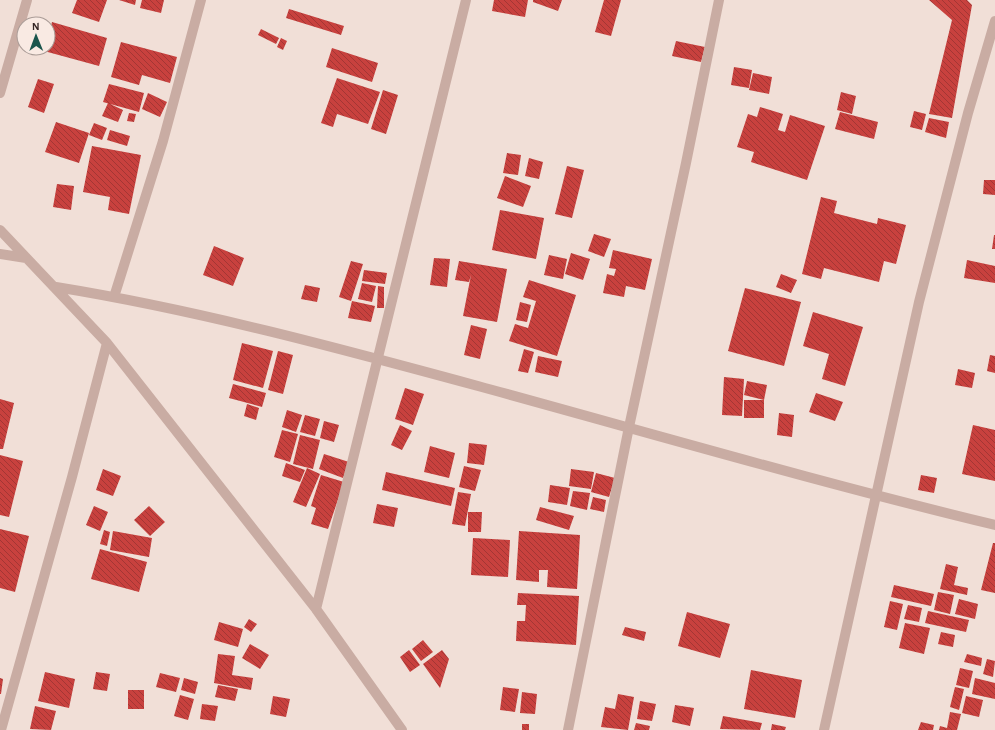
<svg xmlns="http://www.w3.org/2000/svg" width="995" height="730" font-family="'Alegreya Sans',sans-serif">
  <defs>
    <pattern id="building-back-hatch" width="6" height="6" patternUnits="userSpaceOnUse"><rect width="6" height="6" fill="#c8413e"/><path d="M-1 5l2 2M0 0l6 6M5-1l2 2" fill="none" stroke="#a33634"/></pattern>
  </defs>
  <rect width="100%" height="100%" fill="#f1dfd7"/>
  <path fill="url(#building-back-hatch)" d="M77,0H107L99,22L72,13Z
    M119,0H136L135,5Z
    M142,0H164L161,13L140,8Z
    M494,0H528L525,17L492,11Z
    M533,0H562L558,11L533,2Z
    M604,0H621L611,36L595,32Z
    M929,0H967L972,5L952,118L929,114L952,20Z
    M289,9L344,26L341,35L286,18Z
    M52,22L107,38L99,66L44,51L45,48H48V38Z
    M261,29L279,38L276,44L258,35Z
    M281,38L287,41L283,50L277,47Z
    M676,41L705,47L701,62L672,56Z
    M121,42L177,57L170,83L142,75L139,85L111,77Z
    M332,48L378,63L372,82L326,67Z
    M734,67L752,70L749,88L731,85Z
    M753,73L772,77L769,94L749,90Z
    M337,78L380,92L368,124L337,114L333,127L321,123Z
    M38,79L54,84L44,113L28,107Z
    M109,84L144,93L139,112L103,102Z
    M383,90L398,95L386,134L371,129Z
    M841,92L856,96L852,114L837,110Z
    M148,93L167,102L160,117L142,109Z
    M108,103L123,110L118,122L102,116Z
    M760,107L783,114L778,130L785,132L790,115L825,126L807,180L751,162L754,152L737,147L748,114L757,117Z
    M914,111L926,114L922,130L910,127Z
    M840,112L878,122L874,139L835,129Z
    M129,113L136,114L134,122L127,121Z
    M929,118L949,122L946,138L925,132Z
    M56,122L89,133L79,163L45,152Z
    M94,123L107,128L102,140L89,135Z
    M110,130L130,136L127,146L107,140Z
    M92,146L141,155L129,214L108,210L110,197L83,192Z
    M507,153L521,155L518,175L503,173Z
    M529,158L543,162L539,179L525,176Z
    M567,166L584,170L572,218L555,214Z
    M505,176L531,186L523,207L497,198Z
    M984,180H995V195L983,194Z
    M57,184L74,186L71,210L53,207Z
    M821,197L837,201L834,213L877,224L878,218L906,225L896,264L884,261L879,282L824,268L821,279L802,274Z
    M500,210L544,218L536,259L492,250Z
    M594,234L611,239L604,257L588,251Z
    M994,235H995V249H992Z
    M214,246L244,258L233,286L203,275Z
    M613,250L652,259L645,290L626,286L624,297L603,293L607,274L614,276L616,269L609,268Z
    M571,253L590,259L583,280L565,274Z
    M549,255L567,259L563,279L544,275Z
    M434,258L450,259L447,287L430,285Z
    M967,260L995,266V283L964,278Z
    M351,261L363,264L351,301L339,297Z
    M459,261L507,269L497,322L463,316L471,275L469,282L455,280Z
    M364,270L387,273L385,284L362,281Z
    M781,274L797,280L791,293L776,287Z
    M529,280L576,295L557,356L509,341L515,324L528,328L536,301L523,297Z
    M362,283L376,286L372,302L358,299Z
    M305,285L320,288L317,302L301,299Z
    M378,286L384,287V308H377Z
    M745,288L801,302L784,366L728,351Z
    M352,301L375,306L371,322L348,318Z
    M520,302L531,305L527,322L516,320Z
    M813,312L863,327L845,386L822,379L829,354L803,346Z
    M471,325L487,329L480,359L464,355Z
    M242,343L273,351L263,388L233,380Z
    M524,349L534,352L528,373L518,371Z
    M278,351L293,355L283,394L268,390Z
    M990,355L995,356V373L987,371Z
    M538,356L562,361L558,377L535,372Z
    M958,369L975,373L972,388L955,385Z
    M724,377L744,379L742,416L722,415Z
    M747,381L767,385L764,400L744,395Z
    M233,384L266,393L262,407L229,398Z
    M405,388L424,394L413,425L395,419Z
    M816,393L843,402L835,421L809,412Z
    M0,399L14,403L3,449H0Z
    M744,400H764V418H744Z
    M247,404L259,408L256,420L244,416Z
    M287,410L302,415L296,432L282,427Z
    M779,413L794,415L792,437L777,435Z
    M305,415L320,419L315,436L300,432Z
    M324,421L339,425L334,442L320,438Z
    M400,425L412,431L402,450L391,445Z
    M973,425L995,430V481L962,474Z
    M282,430L298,434L290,462L274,457Z
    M300,435L320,440L313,469L293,464Z
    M469,443L487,445L484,465L467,463Z
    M430,446L455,453L449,478L424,472Z
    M324,454L349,462L343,478L319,469Z
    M0,455L23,461L9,517L0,515Z
    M286,463L305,470L300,482L282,476Z
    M464,466L481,470L475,491L459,487Z
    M307,468L320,474L306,507L293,502Z
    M103,469L121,476L113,496L96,490Z
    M571,469L594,472L591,489L569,486Z
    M386,472L455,488L451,506L382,490Z
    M596,473L615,478L609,497L591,492Z
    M321,475L344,482L328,529L311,524L316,508L311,506Z
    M921,475L937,478L934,493L918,490Z
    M550,485L570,488L567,505L548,502Z
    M573,491L590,493L587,510L570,506Z
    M458,492L471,494L465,526L452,524Z
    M593,497L606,500L604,512L590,509Z
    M377,504L398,508L394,527L373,523Z
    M94,506L108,512L100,531L86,525Z
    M149,506L165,522L150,536L134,520Z
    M540,507L574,516L569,530L536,520Z
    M468,512H482L481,532H468Z
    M0,529L29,536L15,592L0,588Z
    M104,530L110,532L107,546L100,544Z
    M113,531L152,538L149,557L110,550Z
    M519,531L580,535L577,589L547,587L548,570H539V582L516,580Z
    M473,538L510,540L508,577L471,575Z
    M993,543H995V593L981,590Z
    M100,549L147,562L139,592L91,579Z
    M946,564L958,567L954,585L968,588L967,595L940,589Z
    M894,585L934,594L931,606L891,597Z
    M938,592L954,595L950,614L934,610Z
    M518,593L579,596L576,645L516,641L517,621H525L526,605H517Z
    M959,599L978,604L975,619L955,614Z
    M890,601L903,604L897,630L884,627Z
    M908,605L922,608L919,622L904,619Z
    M928,611L969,620L966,632L925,623Z
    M687,612L730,624L720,658L678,646Z
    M249,619L257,624L251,632L244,627Z
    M219,622L243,629L238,647L214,640Z
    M905,623L930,628L924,654L899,648Z
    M625,627L646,632L644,641L622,635Z
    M941,632L955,635L953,647L938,644Z
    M423,640L433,652L421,661L412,649Z
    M250,644L269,655L260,669L242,658Z
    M409,650L420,665L410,672L400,657Z
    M442,650L449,659L440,688L423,664Z
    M218,654L235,656L232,675L253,678L251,690L214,683Z
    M967,654L982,658L981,666L964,662Z
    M987,659L995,661L993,677L983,674Z
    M960,668L973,671L969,688L956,685Z
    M751,670L802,680L795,718L744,709Z
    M45,672L75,679L69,708L38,701Z
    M96,672L110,674L107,691L93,689Z
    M160,673L180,678L176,692L156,687Z
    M0,678L3,679L1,694H0Z
    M184,678L198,682L195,694L181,690Z
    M975,678L995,683V699L972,694Z
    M218,685L238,689L235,701L215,697Z
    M503,687L519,689L515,712L500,710Z
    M955,687L964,689L959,710L950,707Z
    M128,690H144V709H128Z
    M522,692L537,694L535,714L520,713Z
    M618,694L634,697L628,730L601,727L605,707L615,709Z
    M180,695L194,699L188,720L174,716Z
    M273,696L290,699L286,717L270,714Z
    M966,696L983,700L979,717L962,713Z
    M640,701L656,704L652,721L637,719Z
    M202,704L218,706L215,721L200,719Z
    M675,705L694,708L690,726L672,722Z
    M35,706L56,711L51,730L30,729Z
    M950,712L961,714L957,730H939L940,726L947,728Z
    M723,716L762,723L760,730L720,729Z
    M921,722L934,725L933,730H918Z
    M636,723L650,726L649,730H634Z
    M522,724H529V730H522Z
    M772,724L786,727L785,730H771Z"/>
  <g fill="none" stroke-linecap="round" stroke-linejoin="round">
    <path stroke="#c9aca3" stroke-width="10" d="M0,93L27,0
      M0,230L107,343L316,609L402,730
      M0,254L26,258
      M56,287C198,310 338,348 478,386C650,433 821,483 995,525
      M114,297L163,141L201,0
      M316,609L466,0
      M1,730L72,477L107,343
      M568,730L629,427L686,163L719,0
      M824,730L919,302L968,113L995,21"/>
  </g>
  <g transform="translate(36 36) rotate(359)"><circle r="19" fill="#f9eae3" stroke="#aa9c97"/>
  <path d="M0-3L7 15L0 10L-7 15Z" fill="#1b554c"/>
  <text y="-6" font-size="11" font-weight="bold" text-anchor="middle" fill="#342625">N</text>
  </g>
</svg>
